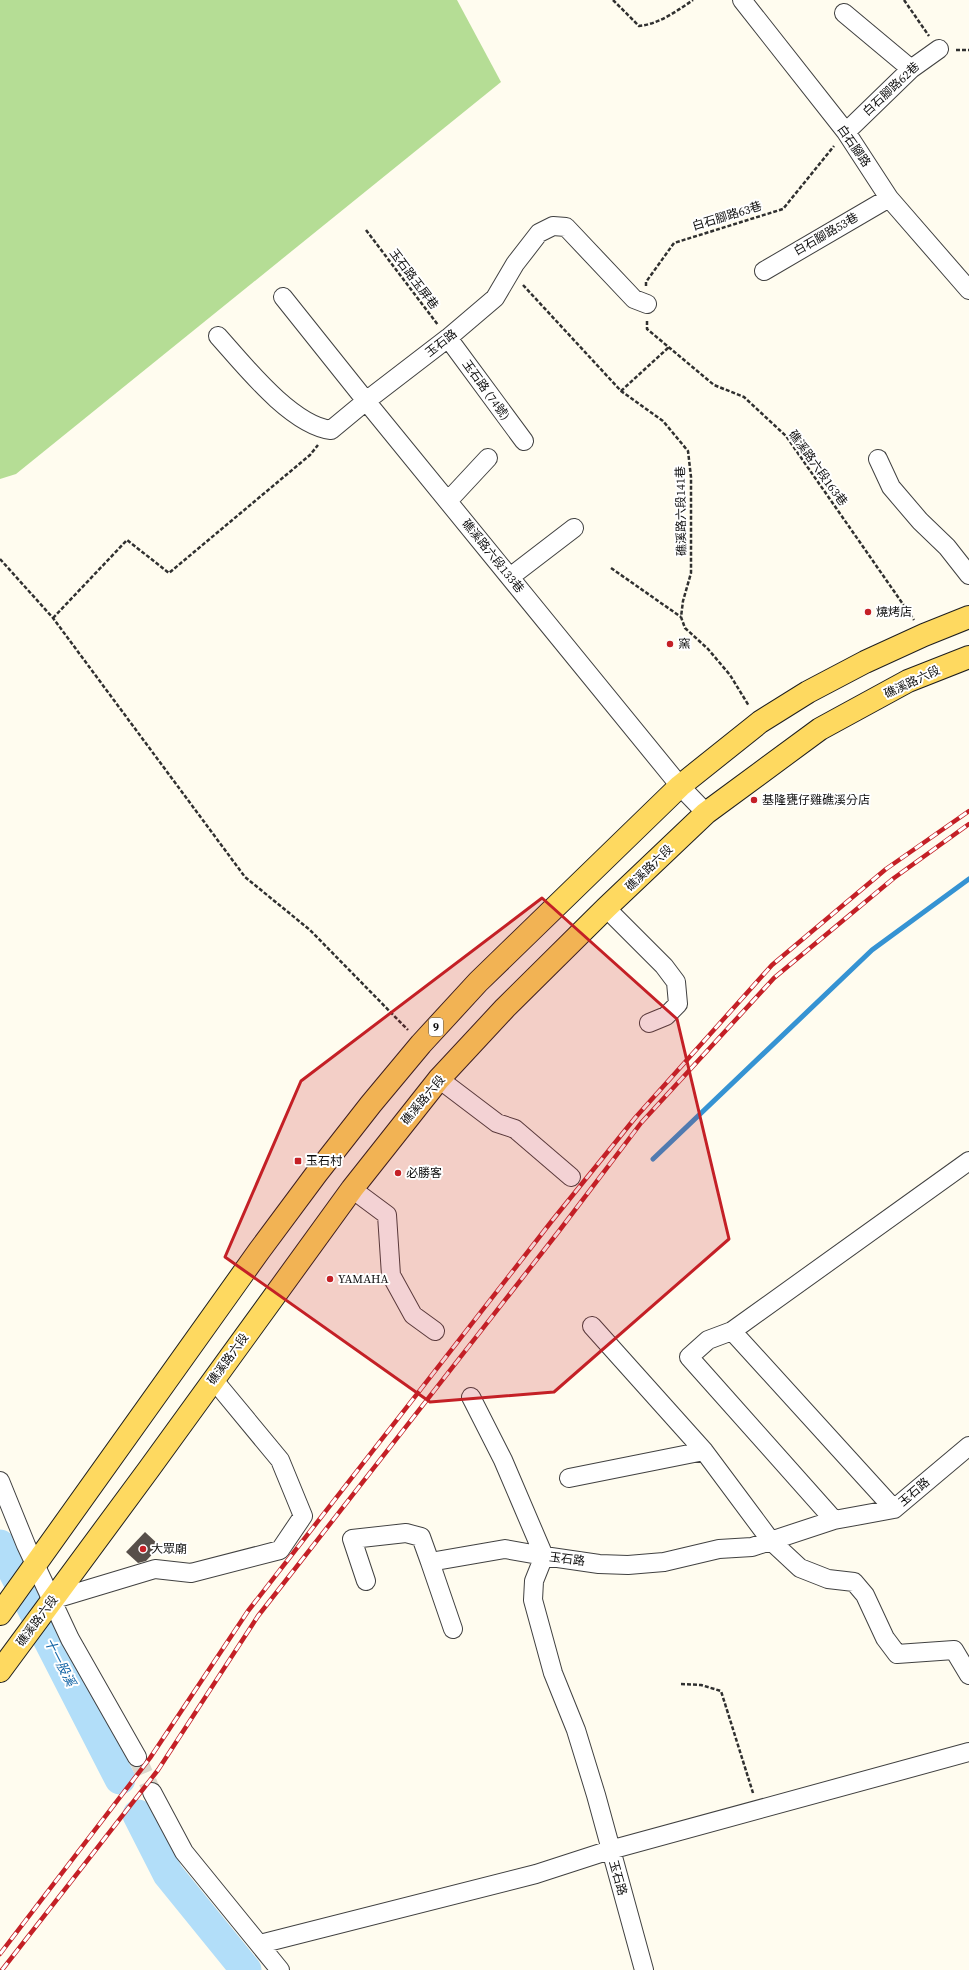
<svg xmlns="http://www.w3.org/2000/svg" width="969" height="1970" font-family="'Source Serif 4','Noto Sans TC',serif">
  <rect width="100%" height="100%" fill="#fffcef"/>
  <path fill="#b5dd95" d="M0,0H457L501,82L16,474L0,479Z"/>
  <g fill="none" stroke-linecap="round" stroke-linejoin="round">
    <path stroke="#3593d3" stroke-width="5" d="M653,1159L872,950L969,879"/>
    <path stroke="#b2def9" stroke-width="31" d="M0,1545L120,1779
      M138,1815L168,1874L246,1970"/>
  </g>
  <path fill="#574f4a" d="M145,1532L160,1546L146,1561L138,1563L126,1552Z"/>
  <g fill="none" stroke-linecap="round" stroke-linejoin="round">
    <path stroke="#dbd8cd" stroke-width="18" stroke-dasharray="18 9" stroke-linecap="butt" d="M137,1757L152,1792"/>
    <defs>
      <path id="minor" d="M742,0L846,132L889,198L969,290
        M844,13L911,69
        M846,132L911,69L939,49
        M764,271L889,198
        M283,297L366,401L680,786L706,813
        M218,336C244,365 291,425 331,430L366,401L448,338L495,298L515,264L539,233L553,226L566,227L634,299L647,304
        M448,338L524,441
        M878,459L891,487L920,521L947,547L969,575
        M448,501L488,458
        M510,577L574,528
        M606,908L664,966L676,982L678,1004L666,1016L649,1023
        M439,1079L497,1123L515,1129L571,1177
        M352,1189L387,1215L391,1275L413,1315L435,1331
        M592,1326L704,1451L771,1541L800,1568L828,1579L854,1582L865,1595L885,1638L897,1654L954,1650L969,1675
        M732,1331L708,1340L689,1357L834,1520
        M471,1397L503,1460L544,1556
        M569,1478L704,1451
        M0,1481L26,1545L70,1639L137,1757
        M894,1509L732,1331L969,1161
        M430,1562L453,1629
        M366,1581L352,1539L406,1533L421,1537L430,1562L505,1549L544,1556
        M52,1600L155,1569L191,1573L280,1550L303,1516L280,1460L213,1379
        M152,1792L184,1852L280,1970
        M260,1944L536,1874L610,1850L969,1752
        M644,1970L596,1795L576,1730L553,1673L533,1600L534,1581L544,1556L599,1564L628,1565L664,1562L719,1549L752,1547L834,1520L894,1509L969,1446"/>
      <path id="major" d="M0,1614L259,1251L317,1173L371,1104L421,1044L478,982L680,786L760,722L808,692L865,662L924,635L969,617
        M0,1671L149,1469L352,1189L439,1079L505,1008L606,908L706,813L820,729L908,681L969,657"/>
    </defs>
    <use href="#minor" stroke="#414141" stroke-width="20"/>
    <use href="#major" stroke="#1f1f1f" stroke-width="24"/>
    <path stroke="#303030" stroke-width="2.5" stroke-dasharray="4 2" stroke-linecap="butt" d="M613,0L639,26C659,24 677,11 693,0
      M904,0L929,36
      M956,50H969
      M366,230L438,325
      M523,285L621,391L663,421L688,451L691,477V573L683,601L681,617L685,628L708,649L730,675L749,706
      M646,286V282L674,243L783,209L834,146
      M647,321V329L714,385L744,397L786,436L914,620
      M621,391L669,347
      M0,559L53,618L245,877L310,930L408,1030
      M611,568L681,617
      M53,618L127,540L169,573L310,455L318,445
      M681,1684L701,1685L721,1691L753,1793"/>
    <use href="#minor" stroke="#fff" stroke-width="18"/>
    <use href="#major" stroke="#fed960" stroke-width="22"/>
    <defs>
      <path id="rail" d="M0,1954L150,1758L248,1611L551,1222L635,1118L772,965L886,869L969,811
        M2,1970L158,1770L258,1616L559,1231L641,1123L774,978L894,878L969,824"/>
    </defs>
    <use href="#rail" stroke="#c42026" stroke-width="4.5"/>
    <use href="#rail" stroke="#fff" stroke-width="3" stroke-dasharray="9" stroke-linecap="butt"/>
  </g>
  <path fill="#c42026" fill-opacity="0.2" stroke="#c42026" stroke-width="3" stroke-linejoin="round" d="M542,898L677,1019L729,1239L554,1392L430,1402L225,1257L301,1081Z"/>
  <g fill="#c42026" stroke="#fff" stroke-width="1.5">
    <circle cx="868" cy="612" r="4"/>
    <circle cx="670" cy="644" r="4"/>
    <circle cx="754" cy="800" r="4"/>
    <rect x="294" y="1157" width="8" height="8" rx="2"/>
    <circle cx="398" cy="1173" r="4"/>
    <circle cx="330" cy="1279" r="4"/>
    <circle cx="143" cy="1549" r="4"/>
  </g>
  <g text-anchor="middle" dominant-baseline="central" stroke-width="4" stroke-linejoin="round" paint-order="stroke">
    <rect fill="#fff" stroke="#565656" stroke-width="1" x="429" y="1018" width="14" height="18" rx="3"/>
    <g font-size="11" font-weight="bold" fill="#0e0e0e">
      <text x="436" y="1027">9</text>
    </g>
    <g font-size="12" fill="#0e0e0e" stroke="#fff">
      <text transform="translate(891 89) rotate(-43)">白石腳路62巷</text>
      <text transform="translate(854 146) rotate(55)">白石腳路</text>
      <text transform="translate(727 216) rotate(-17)">白石腳路63巷</text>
      <text transform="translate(826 234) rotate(-30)">白石腳路53巷</text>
      <text transform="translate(414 279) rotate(53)">玉石路玉屏巷</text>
      <text transform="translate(441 343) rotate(-38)">玉石路</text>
      <text transform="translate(486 390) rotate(54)">玉石路 (74號)</text>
      <text transform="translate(818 468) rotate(54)">礁溪路六段163巷</text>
      <text transform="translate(681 511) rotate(-91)">礁溪路六段141巷</text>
      <text transform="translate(493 556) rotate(51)">礁溪路六段133巷</text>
      <text transform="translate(912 682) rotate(-25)">礁溪路六段</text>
      <text transform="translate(649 868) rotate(-44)">礁溪路六段</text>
      <text transform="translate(423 1100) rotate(-50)">礁溪路六段</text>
      <text transform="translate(228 1359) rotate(-54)">礁溪路六段</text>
      <text transform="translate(914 1492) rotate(-41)">玉石路</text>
      <text transform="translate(567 1559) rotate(7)">玉石路</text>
      <text transform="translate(37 1621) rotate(-53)">礁溪路六段</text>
      <text transform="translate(618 1878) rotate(74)">玉石路</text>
    </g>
    <g font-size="12" fill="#0e0e0e" stroke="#fff" text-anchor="start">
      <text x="876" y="612">燒烤店</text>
      <text x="678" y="644">窯</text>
      <text x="762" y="800">基隆甕仔雞礁溪分店</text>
      <text x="306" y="1161">玉石村</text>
      <text x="406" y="1173">必勝客</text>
      <text x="338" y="1279">YAMAHA</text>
      <text x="151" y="1549">大眾廟</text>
    </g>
    <g font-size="13" font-style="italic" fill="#1264a6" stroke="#fff">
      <text transform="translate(60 1662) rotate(63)">十一股溪</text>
    </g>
  </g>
</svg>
